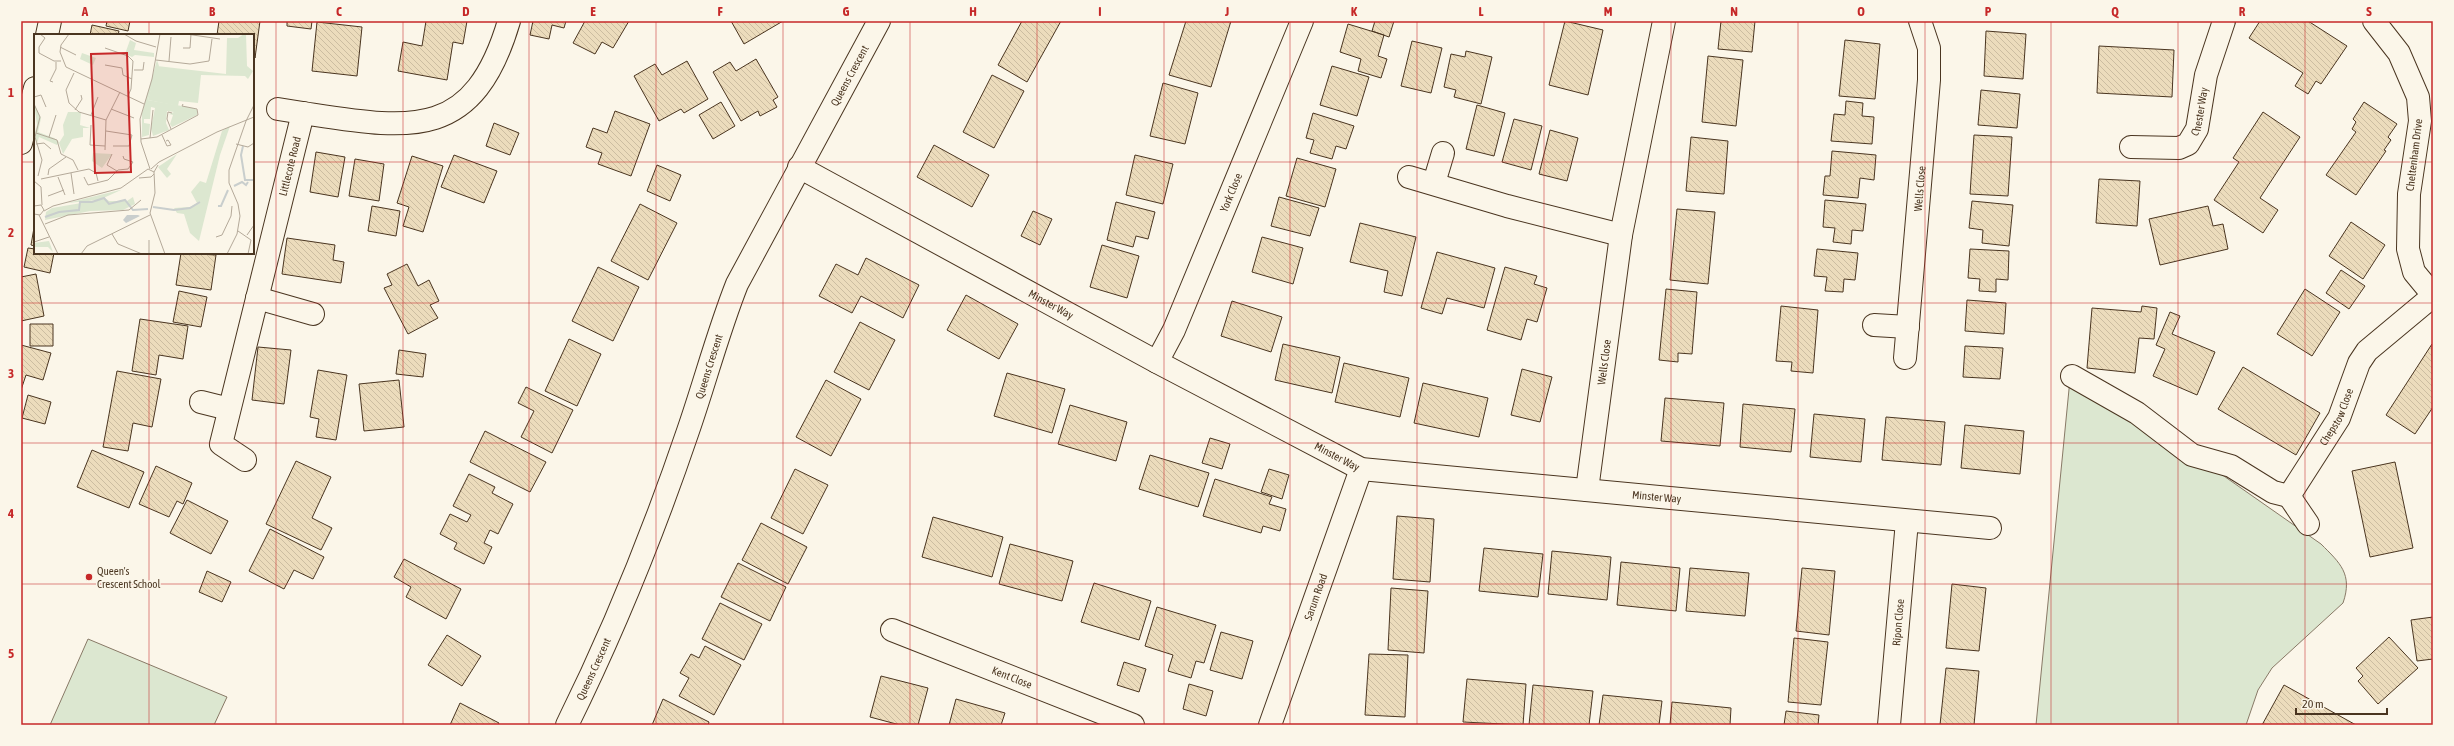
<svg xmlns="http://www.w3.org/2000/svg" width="2454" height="746" font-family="'Asap Condensed',sans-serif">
  <defs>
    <pattern id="building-back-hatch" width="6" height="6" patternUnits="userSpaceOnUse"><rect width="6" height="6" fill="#ecdcbc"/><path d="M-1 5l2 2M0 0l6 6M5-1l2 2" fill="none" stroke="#ccbda1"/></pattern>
  </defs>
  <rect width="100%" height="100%" fill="#fbf6e9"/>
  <path fill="#dce7d0" stroke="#887966" d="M2071,369L2321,544C2340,563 2353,574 2343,603L2272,668L2258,690L2246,725H2036Z
    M88,639L227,697L214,725H50Z"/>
  <path fill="url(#building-back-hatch)" stroke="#4a3520" d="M107,21H130L128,31L106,26Z
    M219,21H260L255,58L253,35H217Z
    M287,21H312L311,29L287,26Z
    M426,21H467L463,44L453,42L447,80L398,71L403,42L422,46Z
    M533,21H566L564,28L552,25L549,39L530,35Z
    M585,21H629L613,48L602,42L595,54L573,43Z
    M731,21H783L744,44Z
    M1022,21H1061L1027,82L998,65Z
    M1186,21H1231L1211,87L1169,75Z
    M1375,21H1394L1389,37L1372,31Z
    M1565,21L1603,30L1588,95L1549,85Z
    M1721,21H1755L1752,52L1718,49Z
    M2260,21H2308L2347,46L2321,84L2316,81L2308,94L2295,86L2303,73L2249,38Z
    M317,22L362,27L357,76L312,71Z
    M1348,24L1384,35L1378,56L1387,59L1381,78L1358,71L1361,59L1340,52Z
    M92,25L119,31L118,35H90Z
    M1986,31L2026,34L2023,79L1984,76Z
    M1845,40L1880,44L1875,99L1839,96Z
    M1412,41L1442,48L1431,93L1401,86Z
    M2099,46L2174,50L2172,97L2097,93Z
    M1466,51L1492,57L1481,104L1454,97L1456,90L1444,87L1451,54L1465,57Z
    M1708,56L1743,60L1736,126L1702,122Z
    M756,59L778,97L773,100L777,107L760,116L758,111L741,121L713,72L730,62L736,71Z
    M687,61L708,99L684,113L681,109L659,121L634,76L655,64L662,75Z
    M1332,66L1369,77L1357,116L1320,105Z
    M992,75L1024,91L994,148L963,132Z
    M1163,83L1198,93L1185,144L1150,136Z
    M1981,90L2020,94L2017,128L1978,125Z
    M1846,101L1863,103L1862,116L1874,117L1872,144L1831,141L1834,114L1845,115Z
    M721,102L735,126L713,139L699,115Z
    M2364,102L2397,124L2388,137L2391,140L2384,150L2386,151L2356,195L2326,175L2356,132L2352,129L2356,122L2353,119Z
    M1477,105L1505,113L1494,156L1466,149Z
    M615,111L650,124L631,176L598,164L602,153L586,147L593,128L607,133Z
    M2263,112L2300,137L2260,198L2278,210L2263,233L2214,200L2239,162L2233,158Z
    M1313,113L1354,126L1346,149L1336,146L1332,159L1310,153L1314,140L1306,138Z
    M1514,119L1542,126L1531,170L1502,162Z
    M494,123L519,133L510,155L486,146Z
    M1550,130L1578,138L1567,181L1539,174Z
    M1974,135L2012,137L2008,196L1970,194Z
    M1691,137L1728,141L1724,194L1686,191Z
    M934,145L989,175L972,207L917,177Z
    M1832,151L1876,155L1874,180L1860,178L1858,198L1823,195L1825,176H1830Z
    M316,152L345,157L338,197L310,192Z
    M454,155L497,171L484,203L441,187Z
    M1135,155L1173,164L1163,204L1126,195Z
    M412,156L443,166L423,232L403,226L409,207L397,203Z
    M1297,158L1336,169L1325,207L1286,196Z
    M355,159L384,164L379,201L349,196Z
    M657,165L681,175L670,201L647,191Z
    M2099,179L2140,181L2137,226L2096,223Z
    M1279,197L1319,208L1310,236L1271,226Z
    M1825,200L1866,204L1863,231L1852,230L1851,244L1833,242L1835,228L1823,227Z
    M1972,201L2013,205L2009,246L1982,243L1983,230L1969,228Z
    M1116,202L1155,212L1148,239L1136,236L1133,247L1107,240Z
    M640,204L677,223L648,280L611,261Z
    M372,206L400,211L396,236L368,231Z
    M2208,206L2213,226L2223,224L2228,249L2160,265L2149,219Z
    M1677,209L1715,212L1708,284L1670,280Z
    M1033,211L1052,219L1040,245L1021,236Z
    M35,222V246L31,245Z
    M2351,222L2385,245L2363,279L2329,256Z
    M1360,223L1416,237L1402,296L1384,292L1388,271L1350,262Z
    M1262,237L1303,248L1293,284L1252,272Z
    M287,238L335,245L333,260L344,262L341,283L282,274Z
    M1102,245L1139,256L1127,298L1090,287Z
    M28,248L35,249V253H54L50,273L24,267Z
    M1817,249L1858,253L1855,280L1844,279L1843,292L1825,291L1827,277L1814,276Z
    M1970,249L2009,251L2008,280L1996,279V292L1979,291L1980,279L1968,278Z
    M1437,252L1495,268L1484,308L1447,298L1442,314L1421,308Z
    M181,253L216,255L211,290L176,285Z
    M866,258L919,285L903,318L861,296L852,313L819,296L836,264L858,275Z
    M407,264L418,286L429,280L439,301L430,305L438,318L408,334L384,288L392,285L387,274Z
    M598,267L639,287L613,341L572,321Z
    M1505,267L1537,276L1534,284L1547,288L1537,322L1527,319L1521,340L1487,330Z
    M2341,270L2365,286L2349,309L2326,293Z
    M36,274L44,316L21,321V277Z
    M1666,289L1697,292L1692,354L1678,353V362L1659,360Z
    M2305,289L2340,312L2312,356L2277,334Z
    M179,291L207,297L201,327L173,322Z
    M966,295L1018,324L999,359L947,330Z
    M1967,300L2006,303L2004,334L1965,331Z
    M1232,301L1282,317L1271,352L1221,336Z
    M1781,306L1818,310L1813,373L1791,371L1792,362L1776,361Z
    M2142,306L2157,308L2154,339L2139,338L2135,373L2087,368L2092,308L2141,312Z
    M2170,312L2180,316L2172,334L2215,352L2197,395L2153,376L2165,349L2156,345Z
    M140,319L188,326L183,359L159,355L156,375L132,371Z
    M860,322L895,340L869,390L834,372Z
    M30,324H53V346H30Z
    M569,339L601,354L577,406L545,391Z
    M1283,344L1340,357L1332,393L1275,380Z
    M2432,344L2433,407L2415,434L2386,415Z
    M21,345L51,353L43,380L26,375L21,390Z
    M1965,346L2003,348L2000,379L1963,377Z
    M258,347L291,350L284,404L252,400Z
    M399,350L426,354L423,377L396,374Z
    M1344,363L1409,378L1400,417L1335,402Z
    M2243,367L2320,413L2296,455L2218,409Z
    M1522,369L1552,377L1540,422L1511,415Z
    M318,370L347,375L336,440L316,437L319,419L310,417Z
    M117,371L161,379L152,427L133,423L128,451L103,447Z
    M1007,373L1065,389L1052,433L994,416Z
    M399,380L404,427L364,431L359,384Z
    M826,380L861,399L831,456L796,437Z
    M1423,383L1488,398L1479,437L1414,423Z
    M526,387L573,410L552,453L521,437L534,411L518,403Z
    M28,395L51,402L45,424L22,418Z
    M1665,398L1724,403L1720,446L1661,441Z
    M1743,404L1795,409L1791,452L1740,447Z
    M1070,405L1127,422L1116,461L1058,444Z
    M1814,414L1865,419L1861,462L1810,457Z
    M1886,417L1945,422L1941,465L1882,460Z
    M1965,425L2024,431L2020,474L1961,468Z
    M485,431L546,462L530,492L470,462Z
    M1210,438L1230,444L1222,469L1202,463Z
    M92,450L144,472L129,508L77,487Z
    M1150,455L1209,473L1198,507L1139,489Z
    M296,461L331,477L312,518L332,528L321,550L266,524Z
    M2395,462L2413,548L2370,557L2352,471Z
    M156,466L192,483L183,504L177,501L169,517L139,504Z
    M795,469L828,485L803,534L771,518Z
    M1269,469L1289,475L1282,499L1261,492Z
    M469,474L495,487L492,493L513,504L498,534L490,530L484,543L492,547L484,564L454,549L457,543L440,534L450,514L467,522L471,515L453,506Z
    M1215,479L1272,497L1269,504L1286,509L1280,531L1263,526L1261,533L1203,516Z
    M187,500L228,521L211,554L170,533Z
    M1397,516L1434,519L1430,582L1393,579Z
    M933,517L1003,537L992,577L922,557Z
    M761,523L807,547L788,584L742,560Z
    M270,529L324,557L313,579L294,570L284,589L249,571Z
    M1010,544L1073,561L1062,601L999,584Z
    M1484,548L1543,554L1538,597L1479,591Z
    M1552,551L1611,557L1607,600L1548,594Z
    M404,559L461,589L446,619L406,597L411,587L394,577Z
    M1621,562L1680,568L1676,611L1617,605Z
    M738,563L786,587L770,621L721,597Z
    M1690,568L1749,573L1745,616L1686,611Z
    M1802,568L1835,571L1829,635L1796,631Z
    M207,571L231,582L222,602L199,592Z
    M1094,583L1151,601L1139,640L1081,622Z
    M1952,584L1986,588L1979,651L1946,648Z
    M1391,588L1428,591L1424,653L1388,650Z
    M720,603L762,624L744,660L702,639Z
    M1157,607L1216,625L1204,663L1196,661L1191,678L1168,671L1173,655L1145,646Z
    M2433,617V659L2417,661L2411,620Z
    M1221,632L1253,641L1242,679L1210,670Z
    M447,635L481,656L462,686L428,665Z
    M2389,637L2418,668L2378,704L2358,681L2363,676L2356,668Z
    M1794,638L1828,642L1821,705L1788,702Z
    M705,646L741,665L714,715L679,696L689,678L680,673L691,654L699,658Z
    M1369,654L1408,655L1405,717L1365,715Z
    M1124,662L1146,669L1139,692L1117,685Z
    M1946,668L1979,671L1974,725H1940Z
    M881,676L928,688L918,725H900L870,717Z
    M1467,679L1526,684L1523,725L1463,722Z
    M1189,684L1213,691L1206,716L1183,709Z
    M1533,685L1593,691L1589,725H1529Z
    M2284,685L2356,725H2262Z
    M1603,695L1662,701L1659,725H1599Z
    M663,699L709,722L708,725H652Z
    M956,699L1005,713L1001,725H949Z
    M1672,702L1731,708L1730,725H1670Z
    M460,703L499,723L498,725H450Z
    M1786,711L1819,715L1818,725H1784Z"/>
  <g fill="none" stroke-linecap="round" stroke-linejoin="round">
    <defs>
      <g id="minor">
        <path d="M2374,21L2399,53L2418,97L2420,121L2409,194L2408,249L2414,272L2433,295"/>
        <path d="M47,35L50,21"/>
        <path d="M278,109L303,113"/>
        <path d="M21,143L35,88"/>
        <path id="s1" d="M2131,147L2179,148L2188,144L2197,129L2206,75L2224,21"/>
        <path id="s2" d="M799,167L1157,362L1361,469L1990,528"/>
        <path d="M1409,177L1507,206L1621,235"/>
        <path d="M1434,183L1443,153"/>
        <path d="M257,298L313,314"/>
        <path d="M1874,325L1908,327"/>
        <path id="s3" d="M1905,358L1929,80V48L1920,21"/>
        <path id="s4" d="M1157,362L1174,330L1302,21"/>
        <path id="s5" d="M2072,376L2137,413L2192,455L2231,466L2273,492L2289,496L2339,418L2359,363L2367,351L2433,296"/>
        <path d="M201,402L229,409"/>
        <path id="s6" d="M245,460L221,444L303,113C409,129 473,143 509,21"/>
        <path id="s7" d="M1587,490L1621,235L1664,21"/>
        <path d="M2289,496L2308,524"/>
        <path id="s8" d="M892,630L1133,725"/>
        <path id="s9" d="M567,725C614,630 654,531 688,431C705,382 718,332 737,284L879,21"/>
        <path id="s10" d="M1270,725L1361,469"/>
        <path id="s11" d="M1889,725L1907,521"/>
      </g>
    </defs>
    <use href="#minor" stroke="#4a3520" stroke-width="24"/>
    <use href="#minor" stroke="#fbf6e9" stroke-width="22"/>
  </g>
  <path fill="none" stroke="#c62828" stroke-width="1" stroke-opacity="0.55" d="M149,21V35M276,21V725M403,21V725M529,21V725M656,21V725M783,21V725M910,21V725M1037,21V725M1164,21V725M1290,21V725M1417,21V725M1544,21V725M1671,21V725M1798,21V725M1925,21V725M2051,21V725M2178,21V725M2305,21V725M21,162H35M253,162H2433M149,253V725M21,303H2433M21,443H2433M21,584H2433"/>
  <circle fill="#c62828" stroke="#fbf6e9" stroke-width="1.5" cx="89" cy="577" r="4"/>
  <g text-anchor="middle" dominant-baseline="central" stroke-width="3" stroke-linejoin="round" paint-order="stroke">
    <g font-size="11" fill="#4a3520" stroke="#fbf6e9">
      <text stroke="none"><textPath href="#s9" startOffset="710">Queens Crescent</textPath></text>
      <text stroke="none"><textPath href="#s1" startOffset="93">Chester Way</textPath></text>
      <text transform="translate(2414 155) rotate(-83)">Cheltenham Drive</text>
      <text stroke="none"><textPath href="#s6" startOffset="315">Littlecote Road</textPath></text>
      <text stroke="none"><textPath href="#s3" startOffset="170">Wells Close</textPath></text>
      <text stroke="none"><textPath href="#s4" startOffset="185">York Close</textPath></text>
      <text stroke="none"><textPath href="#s2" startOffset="287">Minster Way</textPath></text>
      <text stroke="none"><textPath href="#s7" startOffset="129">Wells Close</textPath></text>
      <text stroke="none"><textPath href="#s9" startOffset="386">Queens Crescent</textPath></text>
      <text stroke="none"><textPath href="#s5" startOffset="343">Chepstow Close</textPath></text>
      <text stroke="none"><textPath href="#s2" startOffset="611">Minster Way</textPath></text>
      <text stroke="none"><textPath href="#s2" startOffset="935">Minster Way</textPath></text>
      <text stroke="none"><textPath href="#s10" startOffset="136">Sarum Road</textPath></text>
      <text stroke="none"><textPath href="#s11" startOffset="103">Ripon Close</textPath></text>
      <text stroke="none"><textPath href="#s9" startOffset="62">Queens Crescent</textPath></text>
      <text stroke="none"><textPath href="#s8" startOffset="129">Kent Close</textPath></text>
    </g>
    <g font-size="11" fill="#4a3520" stroke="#fbf6e9" text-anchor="start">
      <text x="97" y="571">Queen's<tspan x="97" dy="13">Crescent School</tspan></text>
    </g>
  </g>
  <g transform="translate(34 34)">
    <rect width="220" height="220" fill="#fbf6e9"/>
    <path d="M96,6L102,9L100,16L120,19V23L101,21L98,23L91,20ZM123,26L125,32L114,66L159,74L163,76V81L138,93L136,90L139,81L135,80L140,78L133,77L132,89L135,96L119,102L117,94L121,74L117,73L116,85H110V89L116,90L115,101L108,103V79ZM0,69L7,84L4,98L20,104L25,108L23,111L5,103L3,109L0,102L3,91ZM143,120L133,135L137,140L133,144L124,133ZM87,156L65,166L33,169L86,156Z" fill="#dce7d0"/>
    <path d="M196,92L186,121L165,207L156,199L150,180L143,179L140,174L156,173L163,169L157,158L166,147L172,149L188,97ZM68,162L75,167H93L99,163L101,170L89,176L56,177L11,186L12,178L18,174L65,166ZM15,207L19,218L14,213H0V209Z" fill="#dce7d0"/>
    <path d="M210,0H212L213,32L219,37L214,45L211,42L167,41L164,69L145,67L144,72L114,66L123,32L192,40L193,4H204ZM48,19L62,24L59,31L46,25ZM34,78H47L46,91L56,94H49V103L38,105L29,120L25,109L30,101L29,91ZM59,119L78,120L68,134L58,127Z" fill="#dce7d0"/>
    <path d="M93,181H104L106,182L92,189L89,186Z" fill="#c9cecd"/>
    <path fill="none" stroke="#c9cecd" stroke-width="2" d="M209,112L207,121L211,146H220M200,152L208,148L212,151L214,148M184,172H187L194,156M119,173L140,176L156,174L166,168M11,183L25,178L45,176L46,168H58L70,164L75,170L91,166L99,176L114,175"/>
    <path fill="none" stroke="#b4a999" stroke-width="1" d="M6,0L11,4L5,13V19L20,27H27M35,0L27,11L26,18L32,33L110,70M90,0L102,7L122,13M152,0L186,5M26,13L42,21M71,14L94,22L99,27L97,55L94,62M149,14H156L157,0M122,26L156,30L175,27L178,5M135,27L137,3M71,31L88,34L89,41L98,45M100,36H109L110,28M40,39L32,56L35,69L45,78L72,86M19,48L16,47L22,35V28M0,63L7,61L12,73M0,70L6,83L1,103L8,126L4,142M77,75L100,84M41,76L48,65L47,61M57,81L64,63M212,87L220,71M57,91L56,111L71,112M137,95L133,85L134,78L138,79M72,97L98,101L95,112H79M2,99L23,106L27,120L39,126L44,136M128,101L133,112L137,111L134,106L132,107M15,103L22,81M116,104L119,76M107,105L123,103L164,81L163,75L148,72L149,70M2,110L10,109L17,115M202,110L214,113L220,109M71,116L72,86L86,58M78,120L73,131L83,137M89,122L90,125L99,128M124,131L120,138L121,159L116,179L131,220M116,135L107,108L106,85L118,45L126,0M117,135L125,128L183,98L220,83M37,139L40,160M14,141L15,135L32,123M24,143L31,161M50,143L54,151L74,146L84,136L94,135L99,128M105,144L117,143L120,140M7,145L55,135L62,139L64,147M0,147L7,153L8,171M14,162L30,156M0,172L7,171L10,176L6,181L0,180M10,177L19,172L87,154L114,135L120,138M5,181L24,220M11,190L34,181L95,176L107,166M204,197L217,206L214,220M78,200L84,210L108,220M213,201L220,191M182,203L188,201L197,182L198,172M115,206V220M0,208L15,203M47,220L53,212L116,181M193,220L203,200L206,182L204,170L195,149V136L212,87"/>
    <path fill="#c62828" fill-opacity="0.15" stroke="#c62828" stroke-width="2" d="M93,19L97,138L61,139L57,20Z"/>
    <rect width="220" height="220" fill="none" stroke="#4a3520" stroke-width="2"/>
  </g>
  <rect width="2454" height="746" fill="none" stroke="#fbf6e9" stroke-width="44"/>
  <path d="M2296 708v6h91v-6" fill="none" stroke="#4a3520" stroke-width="2"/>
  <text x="2302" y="708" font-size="12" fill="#4a3520" stroke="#fbf6e9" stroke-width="3" paint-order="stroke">20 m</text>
  <rect x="22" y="22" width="2410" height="702" fill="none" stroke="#c62828" stroke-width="1.5"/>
  <g font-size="13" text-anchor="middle" font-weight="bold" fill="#c62828">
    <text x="85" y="16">A</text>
    <text x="212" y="16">B</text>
    <text x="339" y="16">C</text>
    <text x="466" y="16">D</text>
    <text x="593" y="16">E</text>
    <text x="720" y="16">F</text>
    <text x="846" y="16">G</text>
    <text x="973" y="16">H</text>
    <text x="1100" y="16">I</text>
    <text x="1227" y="16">J</text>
    <text x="1354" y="16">K</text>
    <text x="1481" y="16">L</text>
    <text x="1608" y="16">M</text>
    <text x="1734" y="16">N</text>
    <text x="1861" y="16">O</text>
    <text x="1988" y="16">P</text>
    <text x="2115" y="16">Q</text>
    <text x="2242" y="16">R</text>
    <text x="2369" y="16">S</text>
    <text x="11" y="97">1</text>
    <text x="11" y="237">2</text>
    <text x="11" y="378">3</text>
    <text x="11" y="518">4</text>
    <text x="11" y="658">5</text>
  </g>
</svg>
